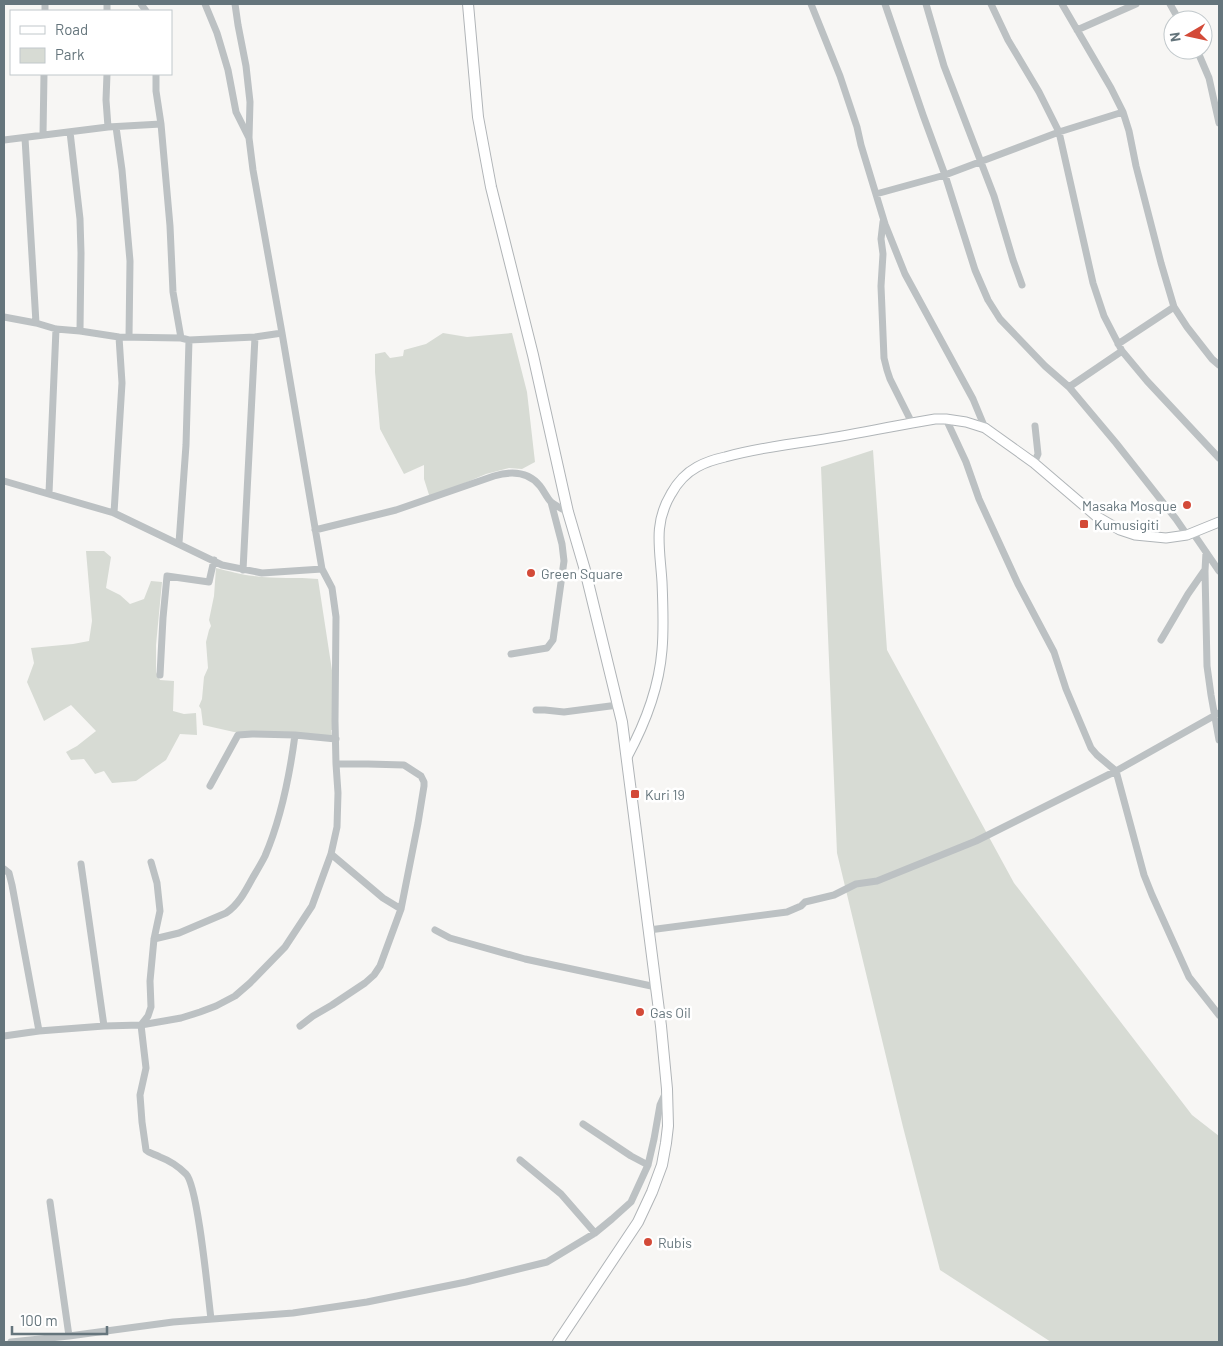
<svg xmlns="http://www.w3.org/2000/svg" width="1223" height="1346" font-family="Barlow,sans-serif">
  <rect width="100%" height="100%" fill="#f7f6f4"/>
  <path fill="#d7dbd4" d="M443,333L467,337L512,333L527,392L535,462L522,469L509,468L486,474L430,498L424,479V465L404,474L380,429L375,372V354L385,352L390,358L403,356L404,350L426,344Z
    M873,450L887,650L1014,883L1192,1115L1219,1136V1342H1051L940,1270L903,1127L837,853L821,467Z
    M86,551H104L111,557L106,588L120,595L130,604L144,599L151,581L162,582L156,645V672L160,680L174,681L173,711L184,714L196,713L197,735L180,734L166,760L136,781L112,783L104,771L95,774L84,759L71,760L66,752L77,746L96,731L71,705L44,721L27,682L34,663L31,648L73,644L89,641L92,621Z
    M216,568C229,571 241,575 254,576C276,579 297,577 318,579L335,690V730H331L332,736H324L319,734L245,733L234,732L203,725L201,709L199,706L202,699L204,677L208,668L206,642L209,630L211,626L209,620L214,596Z"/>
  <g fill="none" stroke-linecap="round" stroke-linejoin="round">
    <defs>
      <path id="major" d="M627,757C645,724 659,688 662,650C664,628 663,605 662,582C660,549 653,524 671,494C677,483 686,473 697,467C706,462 716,459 725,457C754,449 782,445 811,441C845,436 878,429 912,423L935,419H946L966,422L985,428L1034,463L1096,516L1120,530L1135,535L1166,538L1187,535L1219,522"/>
      <path id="highway" d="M468,4L478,117L491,187L533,355L568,512L585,570L622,722L661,1026L667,1089L668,1126L666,1143L662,1165L652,1192L638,1222L558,1342"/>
    </defs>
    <use href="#major" stroke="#b0b5b8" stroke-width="11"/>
    <use href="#highway" stroke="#b0b4b7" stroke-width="12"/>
    <path stroke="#bcc1c3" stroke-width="7" d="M141,4L146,11
      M205,4L217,33L228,70L236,112L249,138
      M811,4L840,76L857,127L861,145L885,224L905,274L973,399L985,428
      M885,4L923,115L945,175L975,270L988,300L1000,319L1045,366L1069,387L1116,443L1176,519L1187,535
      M926,4L944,66L994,196L1013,260L1022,285
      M991,4L1008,40L1039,92L1059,132L1093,283L1104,316L1122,351L1147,381L1219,458
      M1062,4L1111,88L1123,112L1129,131L1136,166L1161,263L1174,307L1187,327L1212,359L1219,365
      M1170,4L1179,20
      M45,11V4
      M107,11V4
      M1077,30L1136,4
      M1197,50L1209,78L1219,123
      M107,74L106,100L108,127
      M156,74V91L161,124L170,226L173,292L181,338
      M116,127L122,170L130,261L129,337
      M70,132L80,219L81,253L80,331
      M43,135L44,74
      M25,138L36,323
      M4,140L108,127L161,124
      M876,194L945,175L1059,132L1123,112
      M883,222L881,239L883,254L881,286L884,358L887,370L890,379L912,423
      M4,317L36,323L56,329L80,331L119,337L181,338L189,340L255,337L282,333
      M1118,344L1174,307
      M1069,387L1122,351
      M946,419L966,462L979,499L1018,584L1054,652L1066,689L1091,748L1097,755L1116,771L1144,875L1152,895L1189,977L1219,1015
      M1034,463L1038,454L1035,426
      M4,481L114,513L222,565L262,573L322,569
      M49,493L56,329
      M114,513L122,383L119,337
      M315,530L396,510L494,476C511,471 528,471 540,486C544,491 547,498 551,502C556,506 562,509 568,512
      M1193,533L1219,571
      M179,543L186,445L189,340
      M1206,552L1205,571L1207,666L1211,695L1219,740
      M243,570L255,337
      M1161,640L1188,594L1204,571
      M511,654L547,648L553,640L564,561L562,544L551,502
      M160,675L163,618L167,576L209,582L214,560
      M536,710H545L564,712L618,705
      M210,786L238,735L252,734L295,735
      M331,854L383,898L401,909
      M151,862L157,883L160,911L154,939L150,981L151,1007L148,1016L141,1025L146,1068L140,1095L142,1122L146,1150C150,1154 155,1154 160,1157C168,1160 179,1167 186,1174C198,1186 208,1295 211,1319
      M81,864L104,1026
      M4,869L9,873L12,885L39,1031
      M435,930L450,938L525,959L656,987
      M649,930L787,912L801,906L805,902L834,895L856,884L877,881L976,841L1116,771L1219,713
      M154,939L179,933L226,913C238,905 245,892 252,879C256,872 261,864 265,856C280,821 290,773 295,735L336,739
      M300,1026L313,1016L332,1005L365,983L374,975L380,966L401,909L418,823L424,786V782L421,776L404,765L368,764H336
      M4,1036L39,1031L104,1026L141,1025L181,1018L200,1012L216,1006L235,996L250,983L285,947L312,906L331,854L337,827L338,793L336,764L335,721L336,617L332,588L322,569L282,333L253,170L249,138L250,102L246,66L238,25L235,4
      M583,1124L631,1156L648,1165
      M520,1160L561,1194L595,1233
      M50,1202L69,1336
      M11,1342L69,1336L173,1322L293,1313L367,1302L466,1282L547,1262L595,1233L612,1219L631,1202L648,1165L654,1139L660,1105L666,1092"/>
    <use href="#major" stroke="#fff" stroke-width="9"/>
    <use href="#highway" stroke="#fff" stroke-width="10"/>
  </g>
  <g fill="#d34a38" stroke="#fff" stroke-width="2">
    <circle cx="1187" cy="505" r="5"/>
    <rect x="1079" y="519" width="10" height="10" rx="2.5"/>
    <circle cx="531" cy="573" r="5"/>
    <rect x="630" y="789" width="10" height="10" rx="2.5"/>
    <circle cx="640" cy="1012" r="5"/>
    <circle cx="648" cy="1242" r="5"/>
  </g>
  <g text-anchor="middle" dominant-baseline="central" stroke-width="5" stroke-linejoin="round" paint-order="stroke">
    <g font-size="14" fill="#65757c" stroke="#fff" text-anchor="start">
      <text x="1177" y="505" text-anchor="end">Masaka Mosque</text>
      <text x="1094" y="524">Kumusigiti</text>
      <text x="541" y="573">Green Square</text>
      <text x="645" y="794">Kuri 19</text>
      <text x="650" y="1012">Gas Oil</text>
      <text x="658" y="1242">Rubis</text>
    </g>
  </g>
  <rect width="1223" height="1346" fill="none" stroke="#65757c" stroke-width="10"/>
  <rect x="10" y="10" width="162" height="65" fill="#ffffff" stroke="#c1c8cb"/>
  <rect x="20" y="26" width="25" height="8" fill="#ffffff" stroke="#c1c8cb"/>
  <text x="55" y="35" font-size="15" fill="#65757c">Road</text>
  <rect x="20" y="48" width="25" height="15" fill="#d7dbd4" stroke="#c1c8cb"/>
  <text x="55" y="60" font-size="15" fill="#65757c">Park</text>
  <g transform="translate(1188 35) rotate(261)"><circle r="24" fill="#ffffff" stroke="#c1c8cb"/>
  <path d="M0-4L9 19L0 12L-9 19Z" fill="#d34a38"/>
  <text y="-8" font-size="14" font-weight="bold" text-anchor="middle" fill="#65757c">N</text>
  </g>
  <path d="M12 1326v8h95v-8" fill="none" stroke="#65757c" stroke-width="2.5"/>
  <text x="20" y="1326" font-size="15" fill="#65757c" stroke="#ffffff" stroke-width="4" paint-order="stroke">100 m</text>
</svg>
